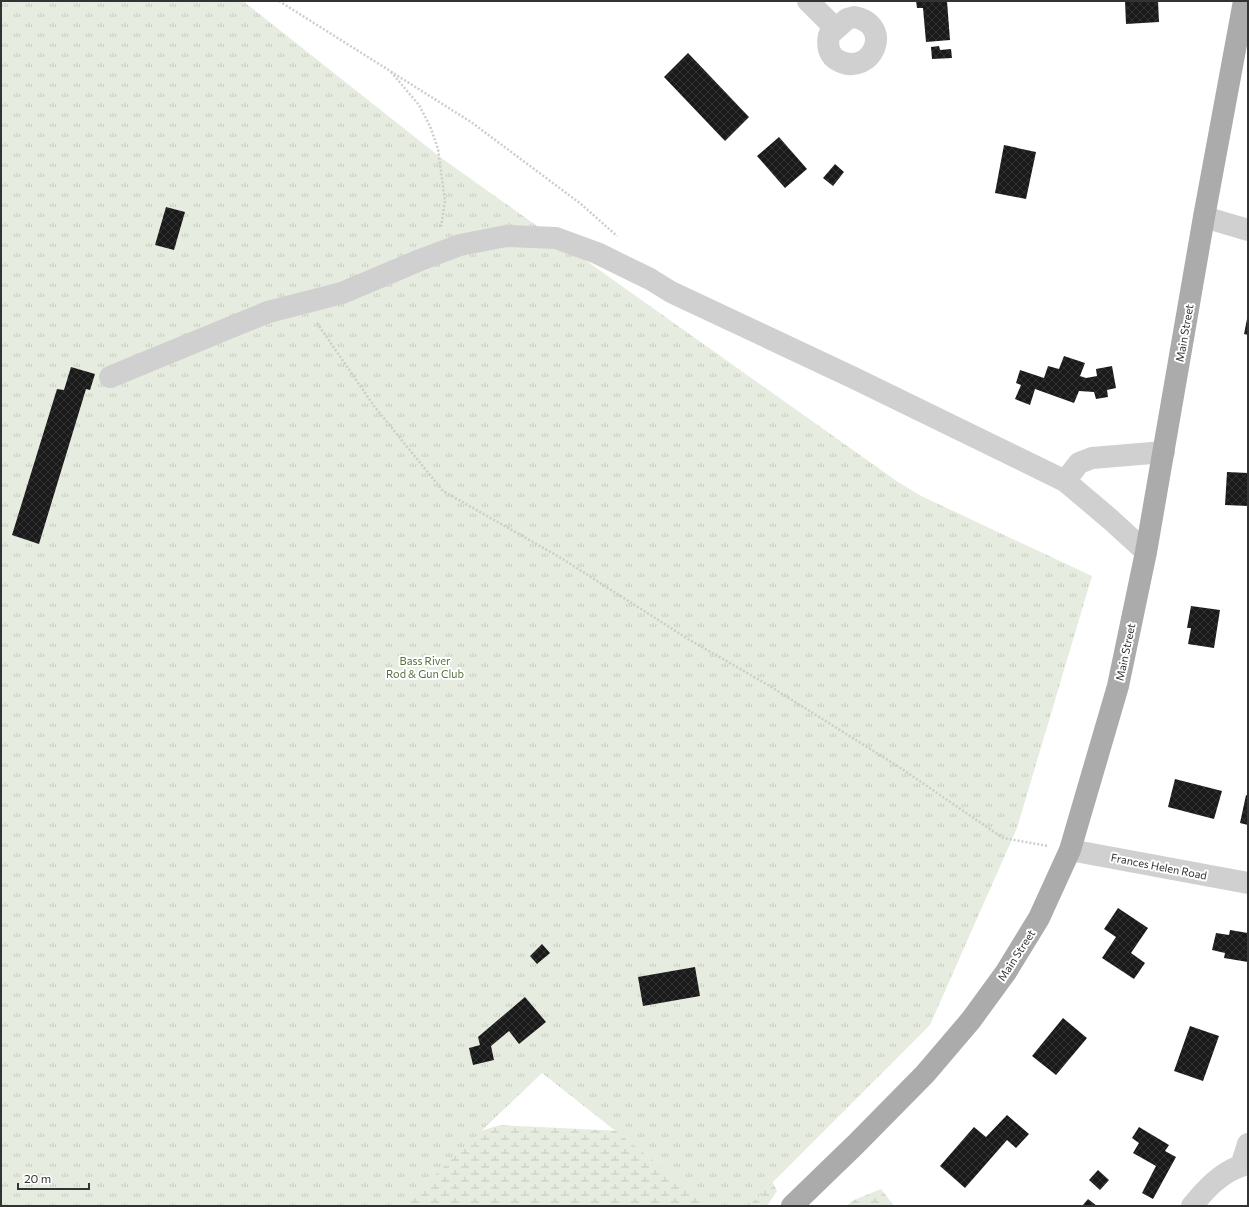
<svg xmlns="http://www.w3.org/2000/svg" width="1249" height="1207" font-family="Commissioner,sans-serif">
  <defs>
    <pattern id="wetland-marsh" width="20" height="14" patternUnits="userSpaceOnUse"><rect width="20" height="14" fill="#e6ecdf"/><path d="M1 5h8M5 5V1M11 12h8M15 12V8" fill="none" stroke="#c6cbc0"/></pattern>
    <pattern id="park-tufts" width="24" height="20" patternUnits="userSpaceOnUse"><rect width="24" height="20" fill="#e6ecdf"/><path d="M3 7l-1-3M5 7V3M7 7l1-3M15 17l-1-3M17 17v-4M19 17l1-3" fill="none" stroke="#c6cbc0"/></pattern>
    <pattern id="building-cross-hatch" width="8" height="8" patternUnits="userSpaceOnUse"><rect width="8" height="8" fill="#1a1a1a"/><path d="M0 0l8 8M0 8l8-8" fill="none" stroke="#333"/></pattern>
  </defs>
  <rect width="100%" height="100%" fill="#fff"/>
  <path fill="url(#wetland-marsh)" d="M500,1125L622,1131L766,1169L777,1191L767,1206H346L445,1142Z
    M881,1189L894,1206H846L854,1200Z"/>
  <path fill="url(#park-tufts)" d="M1,1H243L440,157L898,482L921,496L1092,576L1017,828L930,1025L749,1206H711L542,1073L403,1206H1Z"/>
  <path fill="url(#building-cross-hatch)" d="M916,1H947L950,40L926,42L923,8H917Z
    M1125,1H1158L1159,22L1126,24Z
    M939,46L940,50L951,49L952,58L932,59L931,47Z
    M688,53L749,117L725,141L664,77Z
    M779,137L807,169L785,188L757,156Z
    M1004,145L1036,152L1026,199L995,193Z
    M835,164L844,172L833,186L823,178Z
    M166,207L185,212L174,250L155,245Z
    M1247,319H1248V335L1244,334Z
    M1064,356L1085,363L1080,376L1086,378L1097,376L1096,369L1112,366L1116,388L1107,390L1108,397L1096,399L1094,392L1079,391L1074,403L1035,389L1030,405L1015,399L1021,385L1016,383L1020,370L1044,378L1048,366L1059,369Z
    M71,367L95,374L90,390L86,389L39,544L12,535L57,389L64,390Z
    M1227,472L1248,473V506L1225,505Z
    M1191,606L1220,610L1214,648L1188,644L1191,628H1187Z
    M1175,779L1222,791L1214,819L1168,807Z
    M1246,795L1248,796V825L1240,823Z
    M1118,908L1148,928L1131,953L1145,963L1134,979L1102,958L1116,937L1104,929Z
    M1230,930L1248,933V962L1224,958L1225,953L1212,950L1216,933L1229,935Z
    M542,944L550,953L537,964L530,956Z
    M695,967L700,996L643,1006L638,977Z
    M525,997L546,1022L519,1044L509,1031L491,1046L494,1060L473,1065L469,1048L480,1045L478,1037Z
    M1063,1018L1087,1038L1056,1075L1032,1056Z
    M1190,1026L1219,1036L1203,1081L1174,1071Z
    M1007,1115L1029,1134L1016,1148L1007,1140L965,1188L940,1166L974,1127L986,1137Z
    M1139,1127L1169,1145L1165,1151L1176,1157L1153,1199L1142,1193L1156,1166L1133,1153L1139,1143L1132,1138Z
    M1098,1170L1109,1180L1100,1190L1089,1180Z
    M1088,1199L1097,1206H1082Z"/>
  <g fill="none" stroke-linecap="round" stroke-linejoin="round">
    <path stroke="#cdcdcd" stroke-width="2.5" stroke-dasharray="2 2" stroke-linecap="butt" d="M279,1L471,122L581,204L617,236
      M391,72L419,105L430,126L438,149L445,201L441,227
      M317,323L374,406L443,491L561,558L688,639L768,685L899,767L1003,838L1048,846"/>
    <path stroke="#d0d0d0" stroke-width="22" d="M808,1L835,28
      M854,17C895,25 872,77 839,61C828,56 827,45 829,35L847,19Z
      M1204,217L1248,230
      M110,377L268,312L342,293L420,260L460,245L506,236L556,238L597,253L650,279L671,292L854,378L1065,481L1110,519L1146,552
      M1065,481L1079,463L1092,458L1164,452
      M1070,850L1248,883
      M1192,1206C1205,1190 1220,1173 1241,1166L1248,1144"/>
    <path stroke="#ababab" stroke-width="22" d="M792,1206L856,1144L925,1074L971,1020L1006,972L1039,918L1070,850L1118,686L1146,552L1204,217L1244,1"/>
  </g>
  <g text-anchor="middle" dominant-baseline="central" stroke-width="4" stroke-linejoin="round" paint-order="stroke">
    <g font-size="11" fill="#333" stroke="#fff">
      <text transform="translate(1184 333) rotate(-80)">Main Street</text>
      <text transform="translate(1125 652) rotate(-78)">Main Street</text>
      <text transform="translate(1159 866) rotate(11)">Frances Helen Road</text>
      <text transform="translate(1016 955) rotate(-57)">Main Street</text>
    </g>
    <g font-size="11" fill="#56703f" stroke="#fff">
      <text x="425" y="660">Bass River<tspan x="425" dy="13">Rod &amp; Gun Club</tspan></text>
    </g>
  </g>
  <rect width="1249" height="1207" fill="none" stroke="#333333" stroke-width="4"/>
  <path d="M18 1183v6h71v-6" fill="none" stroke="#333333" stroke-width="2"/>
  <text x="24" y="1183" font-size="12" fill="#333333" stroke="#ffffff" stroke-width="3" paint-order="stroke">20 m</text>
</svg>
